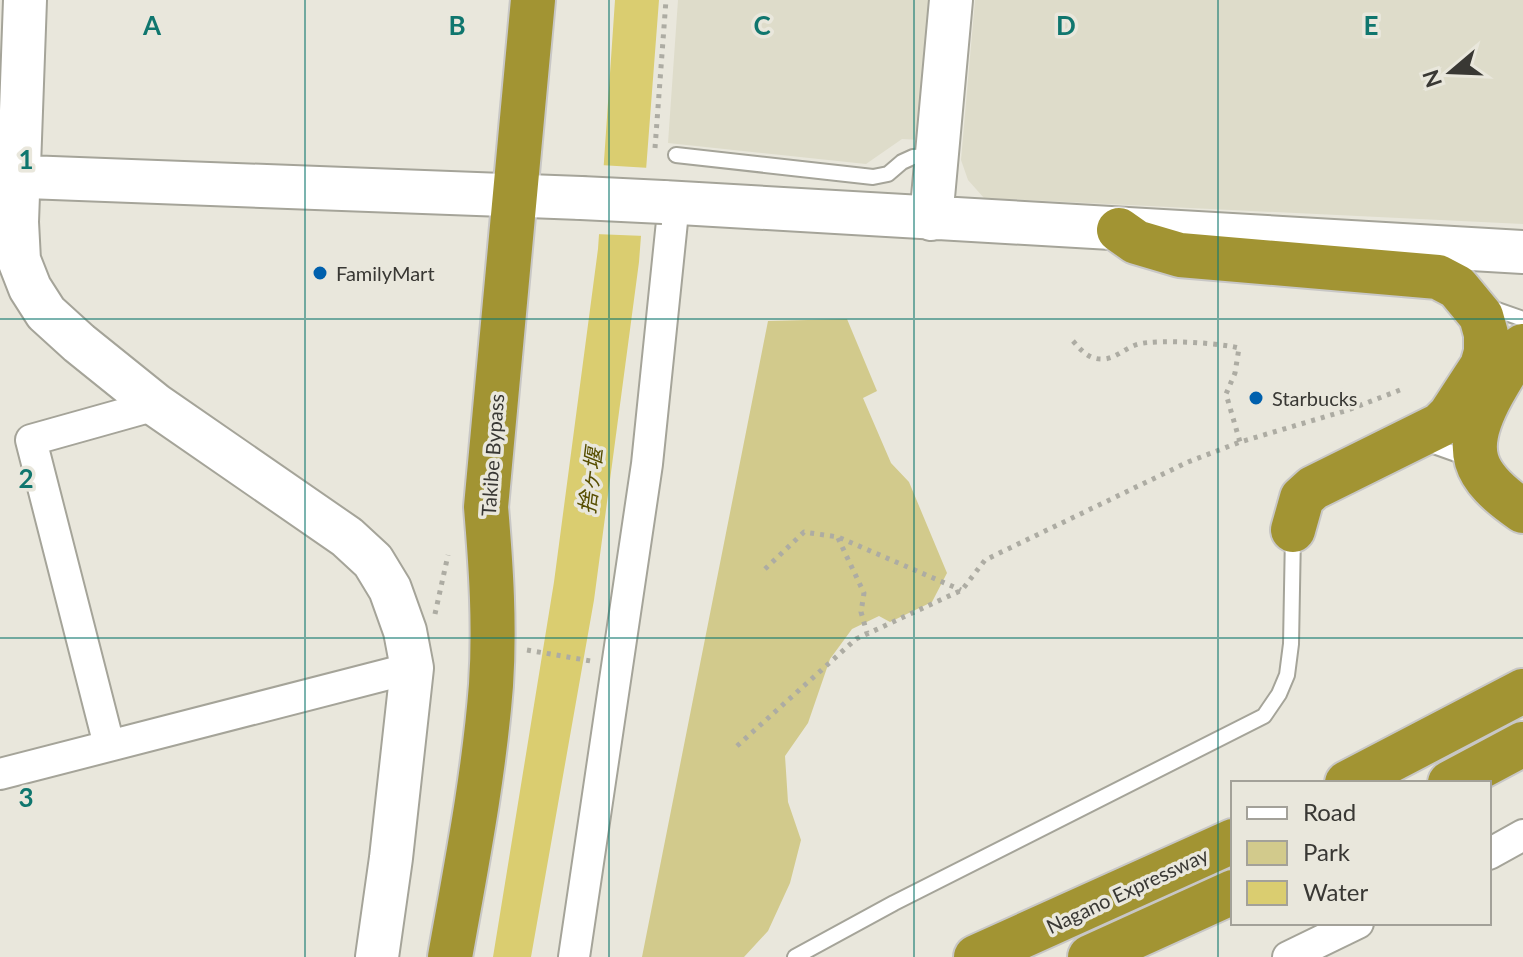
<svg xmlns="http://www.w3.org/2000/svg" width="1523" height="957" font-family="Lato,'Noto Sans JP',sans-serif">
  <rect width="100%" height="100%" fill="#e9e7dc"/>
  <path fill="#dedcca" d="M678,0H932L921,140L902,139L866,164L668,143Z
    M975,0H1523V224L984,198L968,180L961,160Z"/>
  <path fill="#d2ca8c" d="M847,319L877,391L863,398L891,463L909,482L947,573L932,602L890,622L879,616L852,629L830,659L808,723L785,756L788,802L801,840L790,883L768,931L744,957H642L768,321Z"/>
  <path fill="#dacd70" d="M615,0H659L639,262L594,600L531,957H493L554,582L598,249Z"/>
  <path fill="#e9e7dc" d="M600,165L650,168L645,236L595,234Z"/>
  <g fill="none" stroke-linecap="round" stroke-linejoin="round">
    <defs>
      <path id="lane" d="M676,155L873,177L888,174L902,162L913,157L933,156
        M1486,306L1523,319
        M1425,443L1470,459
        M795,957L894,903L1264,716L1279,694L1287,675L1291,644L1293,534"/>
      <path id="street" d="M109,745L31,440L156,405
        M0,774L412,668
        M1489,854L1523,835
        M574,957L647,464L674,202
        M1288,957L1358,923"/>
      <path id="secondary" d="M25,0L17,222L19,260L30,288L46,313L79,343L156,405L347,537L373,561L390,589L405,631L412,668L391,858L377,957
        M0,176L581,198
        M663,202L1523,252
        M931,219L951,0"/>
      <path id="highway" d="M1119,230L1136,242L1180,255L1438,277L1457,287L1481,316L1486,334V352L1482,366L1450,415L1440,425L1313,488L1302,498L1293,530
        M1523,346C1510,361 1502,377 1492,394C1461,451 1472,476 1523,511
        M1347,783L1523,691
        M1450,783L1523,744
        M450,957C466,867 484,776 491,685C495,625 491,566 486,507L533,0
        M976,957L1233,841
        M1090,957L1233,892"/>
    </defs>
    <use href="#lane" stroke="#a5a499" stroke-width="18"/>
    <use href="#street" stroke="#a5a499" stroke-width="34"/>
    <use href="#secondary" stroke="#a5a499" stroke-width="46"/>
    <use href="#highway" stroke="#c8c7c6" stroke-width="48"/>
    <path stroke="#adaca3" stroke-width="5" stroke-dasharray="4 6" stroke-linecap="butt" d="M655,148L666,0
      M1073,341C1082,351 1089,360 1104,359C1117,358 1126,347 1139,344C1158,339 1221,343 1239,348L1235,373L1226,394L1240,442
      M838,538L864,593L861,612L867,633
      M765,569L804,532L838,537L961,590
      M435,614L448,555
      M527,650L591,661
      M737,746L856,639L962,590L985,560L1188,462L1240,442L1348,410L1400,390"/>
    <use href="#lane" stroke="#fff" stroke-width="14"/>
    <use href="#street" stroke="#fff" stroke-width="30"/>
    <use href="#secondary" stroke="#fff" stroke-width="42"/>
    <use href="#highway" stroke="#a29433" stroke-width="44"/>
    <defs>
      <path id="secondary-bridge" d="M581,198L663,202"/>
    </defs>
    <use href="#secondary-bridge" stroke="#a5a499" stroke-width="46" stroke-linecap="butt"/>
    <use href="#secondary-bridge" stroke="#fff" stroke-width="42"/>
  </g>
  <path fill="none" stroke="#0f766e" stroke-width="2" stroke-opacity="0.55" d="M305,0V957M609,0V957M914,0V957M1218,0V957M0,319H1523M0,638H1523"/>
  <g fill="#0060ad" stroke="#e9e7dc" stroke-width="3">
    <circle cx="320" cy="273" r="8"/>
    <circle cx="1256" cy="398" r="8"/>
  </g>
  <g text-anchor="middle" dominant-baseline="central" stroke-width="7" stroke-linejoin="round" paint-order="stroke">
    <g font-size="20" fill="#393834" stroke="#e9e7dc" text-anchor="start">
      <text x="336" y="273">FamilyMart</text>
      <text x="1272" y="398">Starbucks</text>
    </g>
    <g font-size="20" fill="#393834" stroke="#e9e7dc">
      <text transform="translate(492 455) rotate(-86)">Takibe Bypass</text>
      <text transform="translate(1127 890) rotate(-25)">Nagano Expressway</text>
    </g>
    <g font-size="22" font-style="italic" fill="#574e00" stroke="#e9e7dc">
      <text transform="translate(590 481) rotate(-83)">捨ヶ堰</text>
    </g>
  </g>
  <g font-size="26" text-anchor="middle" font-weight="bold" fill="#0f766e" stroke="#e9e7dc" stroke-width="7" stroke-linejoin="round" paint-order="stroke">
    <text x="152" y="35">A</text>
    <text x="457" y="35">B</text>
    <text x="762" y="35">C</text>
    <text x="1066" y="35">D</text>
    <text x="1371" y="35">E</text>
    <text x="26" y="169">1</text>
    <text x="26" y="488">2</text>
    <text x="26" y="807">3</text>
  </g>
  <rect x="1231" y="781" width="260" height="144" fill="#e9e7dc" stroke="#a3a199" stroke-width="2"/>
  <rect x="1247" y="807" width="40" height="12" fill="#ffffff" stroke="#a3a199" stroke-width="2"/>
  <text x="1303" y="821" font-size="24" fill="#393834">Road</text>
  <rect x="1247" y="841" width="40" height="24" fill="#d2ca8c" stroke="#a3a199" stroke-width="2"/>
  <text x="1303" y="861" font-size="24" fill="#393834">Park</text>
  <rect x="1247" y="881" width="40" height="24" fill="#dacd70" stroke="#a3a199" stroke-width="2"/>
  <text x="1303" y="901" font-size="24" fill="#393834">Water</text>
  <g transform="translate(1451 72) rotate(251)" stroke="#e9e7dc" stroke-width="6" paint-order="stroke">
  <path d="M0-6L14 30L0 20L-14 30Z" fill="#393834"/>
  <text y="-12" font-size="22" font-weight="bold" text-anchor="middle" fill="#393834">N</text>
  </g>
</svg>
